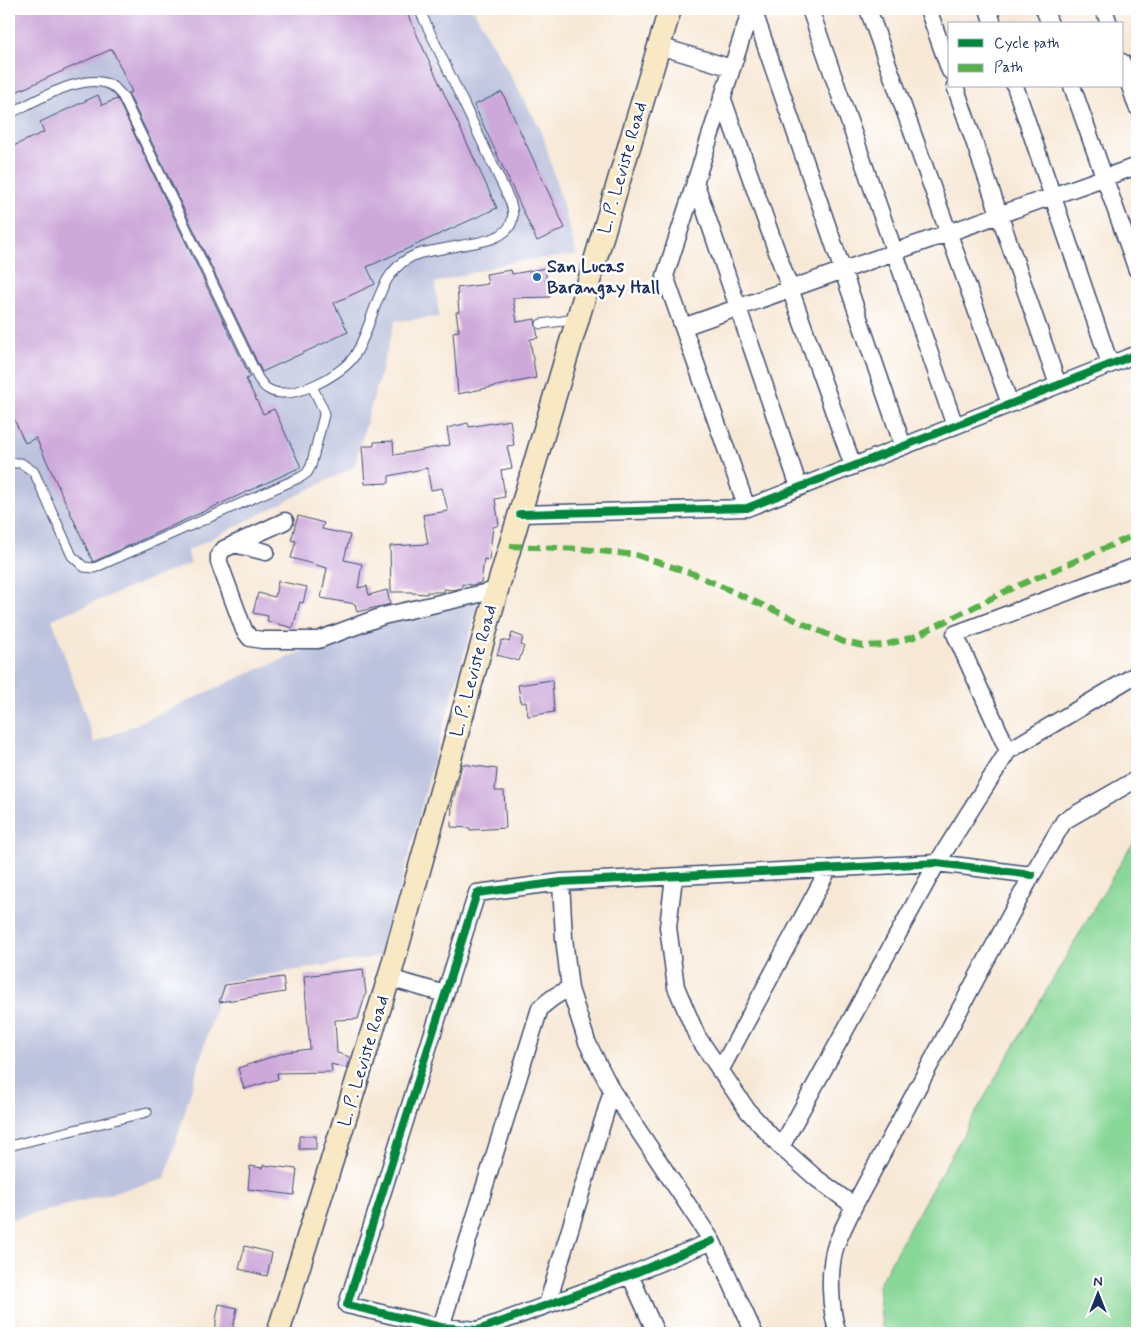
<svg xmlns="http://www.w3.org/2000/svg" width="1146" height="1342" font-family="Mynerve,sans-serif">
  <rect width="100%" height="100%" fill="#fff"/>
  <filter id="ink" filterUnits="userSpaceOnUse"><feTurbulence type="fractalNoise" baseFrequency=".02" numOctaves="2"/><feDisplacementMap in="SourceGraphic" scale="10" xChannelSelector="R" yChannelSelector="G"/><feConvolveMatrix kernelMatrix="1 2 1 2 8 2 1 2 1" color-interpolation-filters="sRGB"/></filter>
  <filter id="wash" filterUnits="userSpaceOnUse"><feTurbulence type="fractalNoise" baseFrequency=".0096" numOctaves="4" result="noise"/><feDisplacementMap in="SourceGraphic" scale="20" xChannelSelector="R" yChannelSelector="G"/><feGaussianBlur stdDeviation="1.12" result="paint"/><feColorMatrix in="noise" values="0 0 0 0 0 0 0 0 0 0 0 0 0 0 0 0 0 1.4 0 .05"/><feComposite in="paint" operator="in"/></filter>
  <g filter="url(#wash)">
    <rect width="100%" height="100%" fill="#f7e8d5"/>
    <path fill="#bdc3de" d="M9,9H473L542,132L577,255L511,262L435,283L439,317L395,321L354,467L187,551L191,563L52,619L95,743L256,670L383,620L480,598L433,763L382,956L223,982L165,1179L9,1220Z"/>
    <path fill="#87d796" stroke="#51837a" d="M1137,838V1333H886L882,1326L878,1286L904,1238L996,1077L1127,852Z"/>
    <g id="blocks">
      <path fill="#cda9da" d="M9,9H405L497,208L367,267L375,284L334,303L348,332L262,372L128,93L132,92L112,49L9,95Z
        M502,92L565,228L537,241L474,105Z
        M98,95L102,105L117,99L118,100L250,377L246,379L263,414L274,409L301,467L93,562L36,438L25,443L9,408V148L44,132L40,122Z
        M546,268V284H550V297L513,298L517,322L535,319L538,338L530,339L536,378L458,394L453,332L459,331L456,312H459L457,288L488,284L486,274L511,270L512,274Z
        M510,420L514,445L507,446L512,468L501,470L505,497L495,499L499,525L493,527L489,560L484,559L481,583L472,585L462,584V588L453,590L444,589V592H427V594L412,593V592H391L390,546L428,544L423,515L448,511L442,488L431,490L427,468L389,476V483L365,484L362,446H374V442L393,441L394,455L450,445L447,428L468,423L469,427Z
        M298,516L324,523L322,529L350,535L344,560L362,564L358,588L367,586L369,595L387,590L390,604L357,612L355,604L321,598L327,568L291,558L296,541L291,540Z
        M278,581L307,587L303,603L300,602L293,628L267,621L268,616L253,613L258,593L275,597Z
        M512,633L523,637L521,645L524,646L519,661L497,655L502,640L509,642Z
        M552,680L554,712L528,716L526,702L521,703L518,685Z
        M462,764L497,769L495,791H504L506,828L470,830V828L451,827L452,805Z
        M363,969L366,993L358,1019L335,1020L337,1053L350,1057L346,1068L331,1064L332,1072L277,1073L278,1079L244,1089L238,1068L286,1052L310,1049L304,976Z
        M283,977L285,992L219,1002L225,985Z
        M299,1136H316V1149H299Z
        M263,1165L297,1169L294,1195L248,1189L250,1166L263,1168Z
        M245,1246L272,1253L267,1276L239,1269Z
        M219,1304L237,1308L232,1333H216V1320Z"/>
    </g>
  </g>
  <g filter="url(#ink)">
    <use href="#blocks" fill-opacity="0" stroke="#3c4b70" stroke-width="1"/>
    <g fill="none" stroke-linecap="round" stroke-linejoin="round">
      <defs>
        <path id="service" d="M9,114C34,102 90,67 115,88C118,91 121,94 123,97L258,378C261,382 264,387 268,389C290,403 339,376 353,358C377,323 374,267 421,253C435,250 449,248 463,245C488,241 523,236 510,201L419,9
          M541,324L576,319
          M9,463H21L34,472L72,556L84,567L94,568L301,477L307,473L311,466L324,415L323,409L312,386
          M9,1146L147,1112"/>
        <path id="minor" d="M753,9L903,446
          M810,9L955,426
          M868,9L1010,404
          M928,9L950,71
          M988,9L993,24
          M1044,9L1050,24
          M1104,9L1109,24
          M659,46L732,68
          M1122,62L1137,107
          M955,86L1058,385
          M1015,86L1110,364
          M1072,86L1137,270
          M722,97L853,466
          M695,181L799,487
          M683,327L1137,166
          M747,508L665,276L751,9
          M520,514L747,508L1137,354
          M285,521L224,549L219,555V562L244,630L250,638L262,640H318L383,616L497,590
          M234,544L266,552
          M1008,751L955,634L1137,566
          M674,877L668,927L676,987L697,1036L748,1111L781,1147L816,1178L854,1206
          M561,882L564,938L570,989L587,1042L612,1091L712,1241L754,1333
          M389,978L445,994
          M720,1071L828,870
          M781,1147L937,863L1008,751L1137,674
          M712,1241L630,1275L478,1330L441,1327L347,1305L477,893L561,882L937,863L1032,875
          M630,1275L656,1333
          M547,1305L612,1091
          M441,1327L540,1008C550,1000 557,993 570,989
          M838,1333C830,1311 828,1268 836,1245C841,1232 848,1219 854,1206L1032,875L1064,821L1137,779"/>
        <path id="secondary" d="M278,1333L389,978L497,590L670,9"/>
      </defs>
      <use href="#service" stroke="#3c4b70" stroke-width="11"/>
      <use href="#minor" stroke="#3c4b70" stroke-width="19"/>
      <use href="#secondary" stroke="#3c4b70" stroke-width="25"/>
      <use href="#service" stroke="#fff" stroke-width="9"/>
      <use href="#minor" stroke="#fff" stroke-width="16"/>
      <use href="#secondary" stroke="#f8e8c3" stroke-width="22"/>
      <path stroke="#55b248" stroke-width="6" stroke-dasharray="12 6" stroke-linecap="butt" d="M510,546L582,549L636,555L694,574L844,642L863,646L884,645L914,637L1006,591L1137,534"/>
      <defs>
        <path id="cycleway" d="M520,514L747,508L1137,354
          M712,1241L630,1275L478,1330L441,1327L347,1305L477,893L561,882L937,863L1032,875"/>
      </defs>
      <use href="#cycleway" stroke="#fff" stroke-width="11"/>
      <use href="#cycleway" stroke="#00873e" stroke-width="8"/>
    </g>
  </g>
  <circle fill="#1f6fb2" stroke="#fff" stroke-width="2" cx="537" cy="277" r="5"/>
  <g text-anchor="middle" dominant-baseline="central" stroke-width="5" stroke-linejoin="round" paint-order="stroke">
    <g font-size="18" fill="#1b2f5e" stroke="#fff">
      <text transform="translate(623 168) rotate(-74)">L. P. Leviste Road</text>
      <text transform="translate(474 671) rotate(-75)">L. P. Leviste Road</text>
      <text transform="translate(364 1061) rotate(-73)">L. P. Leviste Road</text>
    </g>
    <g font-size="18" font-weight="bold" fill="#1b2f5e" stroke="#fff" text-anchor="start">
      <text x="547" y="267">San Lucas<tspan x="547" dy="21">Barangay Hall</tspan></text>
    </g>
  </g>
  <rect width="1146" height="1342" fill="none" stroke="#fff" stroke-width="30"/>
  <rect x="948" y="22" width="175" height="65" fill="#ffffff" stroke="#a4acbf"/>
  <rect x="958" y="39" width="25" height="8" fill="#00873e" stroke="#a4acbf"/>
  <text x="994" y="48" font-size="15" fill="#1b2f5e">Cycle path</text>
  <rect x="958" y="64" width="25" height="8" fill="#55b248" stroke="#a4acbf"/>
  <text x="994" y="72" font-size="15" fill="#1b2f5e">Path</text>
  <g transform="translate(1098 1294)" stroke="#ffffff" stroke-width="4" paint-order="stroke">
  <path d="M0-4L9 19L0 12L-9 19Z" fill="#1b2f5e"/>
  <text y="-8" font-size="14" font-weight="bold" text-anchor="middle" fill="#1b2f5e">N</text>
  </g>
</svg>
